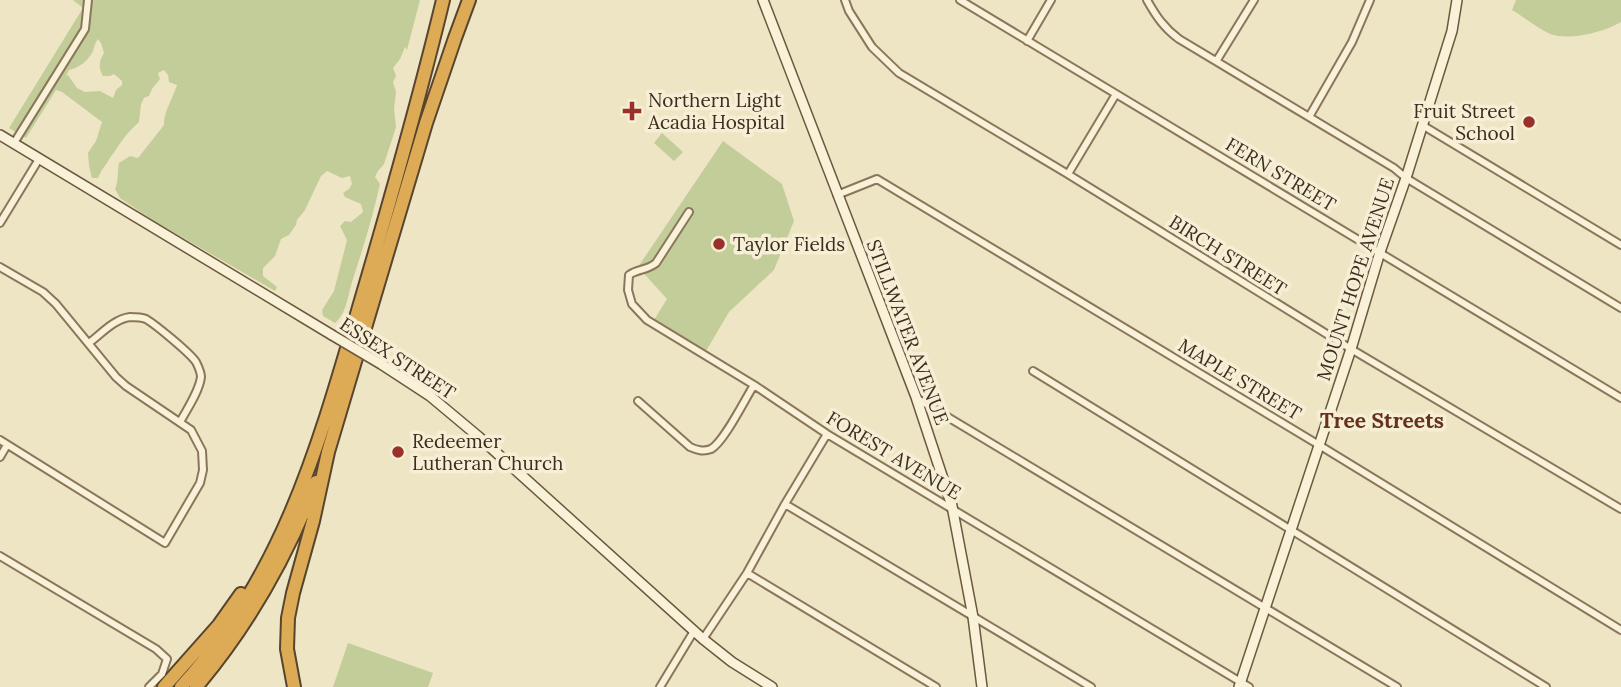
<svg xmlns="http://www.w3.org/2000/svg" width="1621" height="687" font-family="Lora,serif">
  <rect width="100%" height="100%" fill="#eee5c5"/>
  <path fill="#c3cd99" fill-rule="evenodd" d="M73,0H420L407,50L405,47L400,59L393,68L396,76L393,82L396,92L394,109L396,127L384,164L378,171L375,177L380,184C373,216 363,248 353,279C348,294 347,313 335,323L323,316L322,310L334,291L347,240L340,226L345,221L351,222L363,212L361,204L345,197L343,193L349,189L352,184L350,176L342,178L327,171L321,176L305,210L297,220L296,225L289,235L281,239L275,256L263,268V276L277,287L275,291L154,221L120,198L115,189C119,179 117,173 119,163L130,156L138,158L164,125C163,113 173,98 177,85L169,82L168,75L164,70L158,73L160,79L152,89L149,96L144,98L141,104L139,122C126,133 120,144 110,158C106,165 101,170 98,178H92L89,166L88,153L96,141L102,122L62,92L56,90L26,138L9,128L83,8ZM98,39L101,43L104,53C99,61 98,67 103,76H110L114,74L122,81V85L116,90L113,98L100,91L85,92L77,88L68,75L66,76L69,70C79,68 89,60 93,51C94,47 95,43 98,39Z
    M1516,0H1621V22C1604,32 1570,41 1550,34C1537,28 1524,17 1512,10Z
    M662,133L683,152L674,161L654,143Z
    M723,141L782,184L794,221L774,270L729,312L706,351L654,320L667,299L638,267Z
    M348,643L433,673L428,687H333Z"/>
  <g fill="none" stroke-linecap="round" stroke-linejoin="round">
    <defs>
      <path id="street" d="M845,0L849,11L872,47L899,73L1066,173L1351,349L1621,509
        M960,0L1621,398
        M1147,0C1156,16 1164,28 1179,39L1394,168L1406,178L1621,308
        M1027,41L1051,0
        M1217,60L1254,0
        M1309,117L1352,42L1370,0
        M1422,125L1621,245
        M14,143L85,29L88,0
        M1068,174L1116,94
        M837,195L877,179L1319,445L1621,630
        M689,212L656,263C646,271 639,268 629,275L628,290L632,304L647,320L754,385L827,434L1249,687
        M0,223L39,159
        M0,267L43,292L56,304L116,377L126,386L191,430L202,451L203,470L200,483L165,543L0,440
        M89,343C101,334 114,319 130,317C135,317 141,317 146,319C156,325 190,353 196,362C198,366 201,372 201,377C199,392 187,409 180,422
        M1033,371L1546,687
        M916,398L1397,687
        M638,401L690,447C697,450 703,452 711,449C724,442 745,399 754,385
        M0,457L7,445
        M785,504L1091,687
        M0,556L156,649L167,659L162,674L149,687
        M747,573L936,687
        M703,639L747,573L785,504L827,434
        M660,687L694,631"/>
      <path id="secondary" d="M763,0L916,397L952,506L973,617L982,687
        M0,135L332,335
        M381,364L430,396L479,437L703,639L732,662L772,687
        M1239,687L1351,349L1380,252L1406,178L1452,31L1457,0"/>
      <path id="highway" d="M164,687L219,625L241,594
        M181,687C285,573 320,441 362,297C391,198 419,100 443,0
        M196,687C248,626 287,556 316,482
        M294,687L287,649L288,618L293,593L313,521L328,452L426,123L455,38L469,0"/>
    </defs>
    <use href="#street" stroke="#8a775b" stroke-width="10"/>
    <use href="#secondary" stroke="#6b583e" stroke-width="12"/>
    <use href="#highway" stroke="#57452f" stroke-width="16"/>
    <use href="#street" stroke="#f9f1d8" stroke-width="6"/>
    <use href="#secondary" stroke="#f9f1d8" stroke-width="9"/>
    <use href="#highway" stroke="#ddab56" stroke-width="12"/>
    <defs>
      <path id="secondary-bridge" d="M332,335L381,364"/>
    </defs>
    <use href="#secondary-bridge" stroke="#6b583e" stroke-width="12" stroke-linecap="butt"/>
    <use href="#secondary-bridge" stroke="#f9f1d8" stroke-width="9"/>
  </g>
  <g fill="#99312b" stroke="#f6eed5" stroke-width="2.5">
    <path d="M628.5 100.5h7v7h7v7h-7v7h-7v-7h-7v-7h7z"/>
    <circle cx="1529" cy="122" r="7"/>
    <circle cx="719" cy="244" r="7"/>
    <circle cx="398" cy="452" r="7"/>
  </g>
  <g text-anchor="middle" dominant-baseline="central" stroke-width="7" stroke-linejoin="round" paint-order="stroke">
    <g font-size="19" fill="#3a2e1f" stroke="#f6eed5" text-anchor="start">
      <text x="648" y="100">Northern Light<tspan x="648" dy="22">Acadia Hospital</tspan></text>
      <text x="1515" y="111" text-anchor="end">Fruit Street<tspan x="1515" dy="22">School</tspan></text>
      <text x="733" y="244">Taylor Fields</text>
      <text x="412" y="441">Redeemer<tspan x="412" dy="22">Lutheran Church</tspan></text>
    </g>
    <g font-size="19" fill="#3a2e1f" stroke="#f6eed5">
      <text transform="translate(1281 174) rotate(31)">FERN STREET</text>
      <text transform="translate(1228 255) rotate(32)">BIRCH STREET</text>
      <text transform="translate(1355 279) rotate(-72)">MOUNT HOPE AVENUE</text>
      <text transform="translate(908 332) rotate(69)">STILLWATER AVENUE</text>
      <text transform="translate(398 358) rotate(33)">ESSEX STREET</text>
      <text transform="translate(1240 379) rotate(31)">MAPLE STREET</text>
      <text transform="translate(894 455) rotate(31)">FOREST AVENUE</text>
    </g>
    <g font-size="21" font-weight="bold" fill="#66321e" stroke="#f6eed5">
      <text x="1382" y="420">Tree Streets</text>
    </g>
  </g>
</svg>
